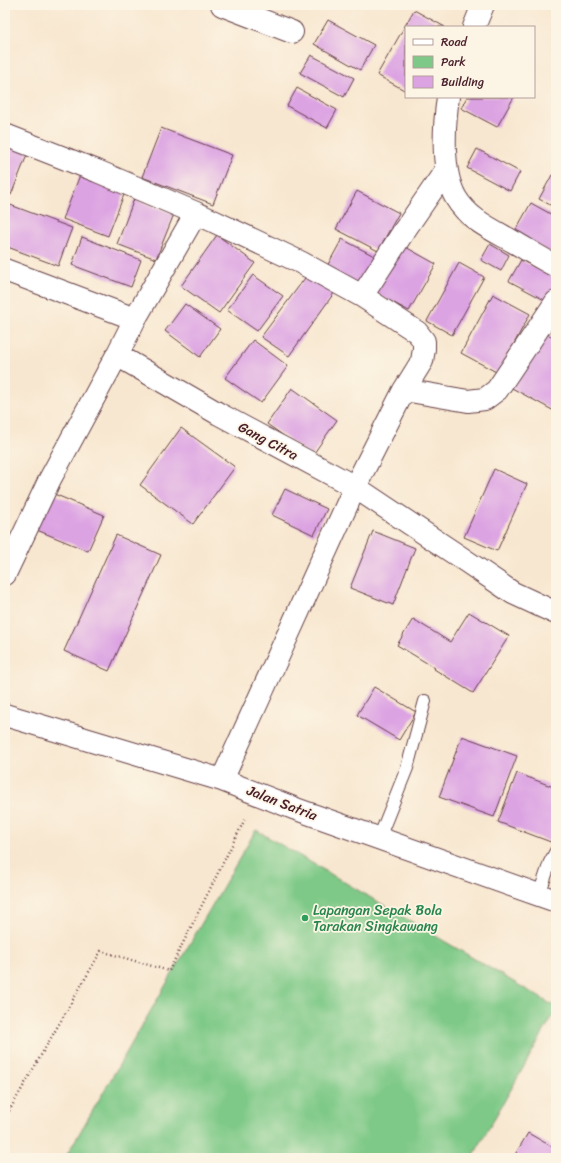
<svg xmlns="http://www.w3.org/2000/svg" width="561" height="1163" font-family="Sriracha,sans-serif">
  <rect width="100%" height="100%" fill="#fcf5e5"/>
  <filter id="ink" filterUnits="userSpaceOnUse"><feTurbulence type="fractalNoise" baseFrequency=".025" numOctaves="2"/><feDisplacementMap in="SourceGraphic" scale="8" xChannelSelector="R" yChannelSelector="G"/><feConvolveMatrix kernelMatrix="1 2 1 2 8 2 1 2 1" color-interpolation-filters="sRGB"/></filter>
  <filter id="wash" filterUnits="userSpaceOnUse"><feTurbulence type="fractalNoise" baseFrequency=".012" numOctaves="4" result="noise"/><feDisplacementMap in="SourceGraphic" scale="16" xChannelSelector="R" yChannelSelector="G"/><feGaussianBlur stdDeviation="0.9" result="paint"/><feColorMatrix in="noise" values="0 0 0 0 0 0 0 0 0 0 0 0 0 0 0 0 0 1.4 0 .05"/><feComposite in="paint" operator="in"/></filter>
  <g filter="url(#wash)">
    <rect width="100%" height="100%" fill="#f8e7d0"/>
    <path fill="#7ec987" stroke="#647459" d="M256,830L556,1007V1010L472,1158H65Z"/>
    <g id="blocks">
      <path fill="#dca3e3" d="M414,10L445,27H406V91L377,75Z
        M328,20L374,45L360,70L314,44Z
        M311,55L354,78L344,97L300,73Z
        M297,88L337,110L327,128L287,106Z
        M467,97H514L497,127L461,108Z
        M161,128L232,155L213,204L142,177Z
        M5,141L29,150L11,195L5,193Z
        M477,149L520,172L510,191L467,168Z
        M80,175L125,192L108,236L63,219Z
        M552,175L556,177V208L539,199Z
        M357,191L399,213L378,251L336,229Z
        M134,199L174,214L156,259L117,244Z
        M5,203L72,228L58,266L5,246Z
        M531,203L556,217V256L514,233Z
        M217,235L255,263L219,313L181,286Z
        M82,237L141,260L131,287L72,265Z
        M342,239L376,257L359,289L325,270Z
        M490,244L509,255L501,271L481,260Z
        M402,245L436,264L409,311L375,293Z
        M521,260L556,279V291L550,303L509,281Z
        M459,263L484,277L452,335L427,321Z
        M308,274L334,293L289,356L261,337Z
        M253,275L283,296L257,331L227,310Z
        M493,294L530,314L498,373L461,353Z
        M185,304L220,329L200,357L165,331Z
        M542,331L556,339V412L510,387Z
        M253,340L288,366L261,403L225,378Z
        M292,388L337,420L312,456L267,424Z
        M181,428L235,467L193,524L140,485Z
        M494,469L527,484L497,551L464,537Z
        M285,489L327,509L314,535L272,515Z
        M47,491L104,515L88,551L32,528Z
        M373,531L415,548L393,605L350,588Z
        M116,535L161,555L109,671L64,651Z
        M469,612L509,636L473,693L434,669L435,668L397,645L413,619L450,642Z
        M374,687L416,712L399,740L357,715Z
        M462,736L517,756L494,817L439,797Z
        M517,773L556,788V844L498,822Z
        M528,1133L556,1149V1158H513Z"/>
    </g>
  </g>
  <g filter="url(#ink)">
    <use href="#blocks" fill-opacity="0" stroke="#643d44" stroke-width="1"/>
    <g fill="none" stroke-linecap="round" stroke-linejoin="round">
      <defs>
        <path id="lane" d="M379,838L407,768L425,701
          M539,895L550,862L556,851"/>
        <path id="street" d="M222,5L292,32
          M474,27L483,5
          M448,97C444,126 441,172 456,198C469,220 493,230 514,242C528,250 542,259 556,266
          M5,135L97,171L196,213L300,262L362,296L417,332L424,341V349L422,361L404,390L355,487L222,780
          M196,213L135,319L117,355L219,414L355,487L457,555L513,593L556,613
          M5,270L135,319
          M362,296L404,231L446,170
          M404,390L468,401L485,399L497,390L556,302
          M5,574L50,479L117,355
          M5,715L222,780L296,809L556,901"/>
      </defs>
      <use href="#lane" stroke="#643d44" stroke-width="14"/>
      <use href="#street" stroke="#643d44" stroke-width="24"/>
      <path stroke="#643d44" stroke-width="2.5" stroke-dasharray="1 3" stroke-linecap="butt" d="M5,1118L101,951L169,971L246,817"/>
      <use href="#lane" stroke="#fff" stroke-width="12"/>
      <use href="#street" stroke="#fff" stroke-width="22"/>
    </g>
  </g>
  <circle fill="#2e9e5b" stroke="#fcf5e5" stroke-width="1.5" cx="305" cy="918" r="4"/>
  <g text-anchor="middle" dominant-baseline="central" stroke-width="3.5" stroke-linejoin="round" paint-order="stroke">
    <g font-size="14" fill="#4a1f2b" stroke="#fcf5e5">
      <text transform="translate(268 441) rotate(28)">Gang Citra</text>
      <text transform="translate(282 803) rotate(21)">Jalan Satria</text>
    </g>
    <g font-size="14" fill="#27864d" stroke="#fcf5e5" text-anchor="start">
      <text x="313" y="910">Lapangan Sepak Bola<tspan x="313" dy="16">Tarakan Singkawang</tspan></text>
    </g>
  </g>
  <rect width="561" height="1163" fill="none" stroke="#fcf5e5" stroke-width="20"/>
  <rect x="405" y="26" width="130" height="72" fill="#fcf5e5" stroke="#b59f9b"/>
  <rect x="413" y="39" width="20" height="6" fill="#ffffff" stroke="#b59f9b"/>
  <text x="441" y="46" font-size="12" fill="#4a1f2b">Road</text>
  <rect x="413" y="56" width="20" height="12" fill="#7ec987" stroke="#b59f9b"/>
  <text x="441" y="66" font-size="12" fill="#4a1f2b">Park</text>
  <rect x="413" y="76" width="20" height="12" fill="#dca3e3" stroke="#b59f9b"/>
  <text x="441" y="86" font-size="12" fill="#4a1f2b">Building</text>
</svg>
